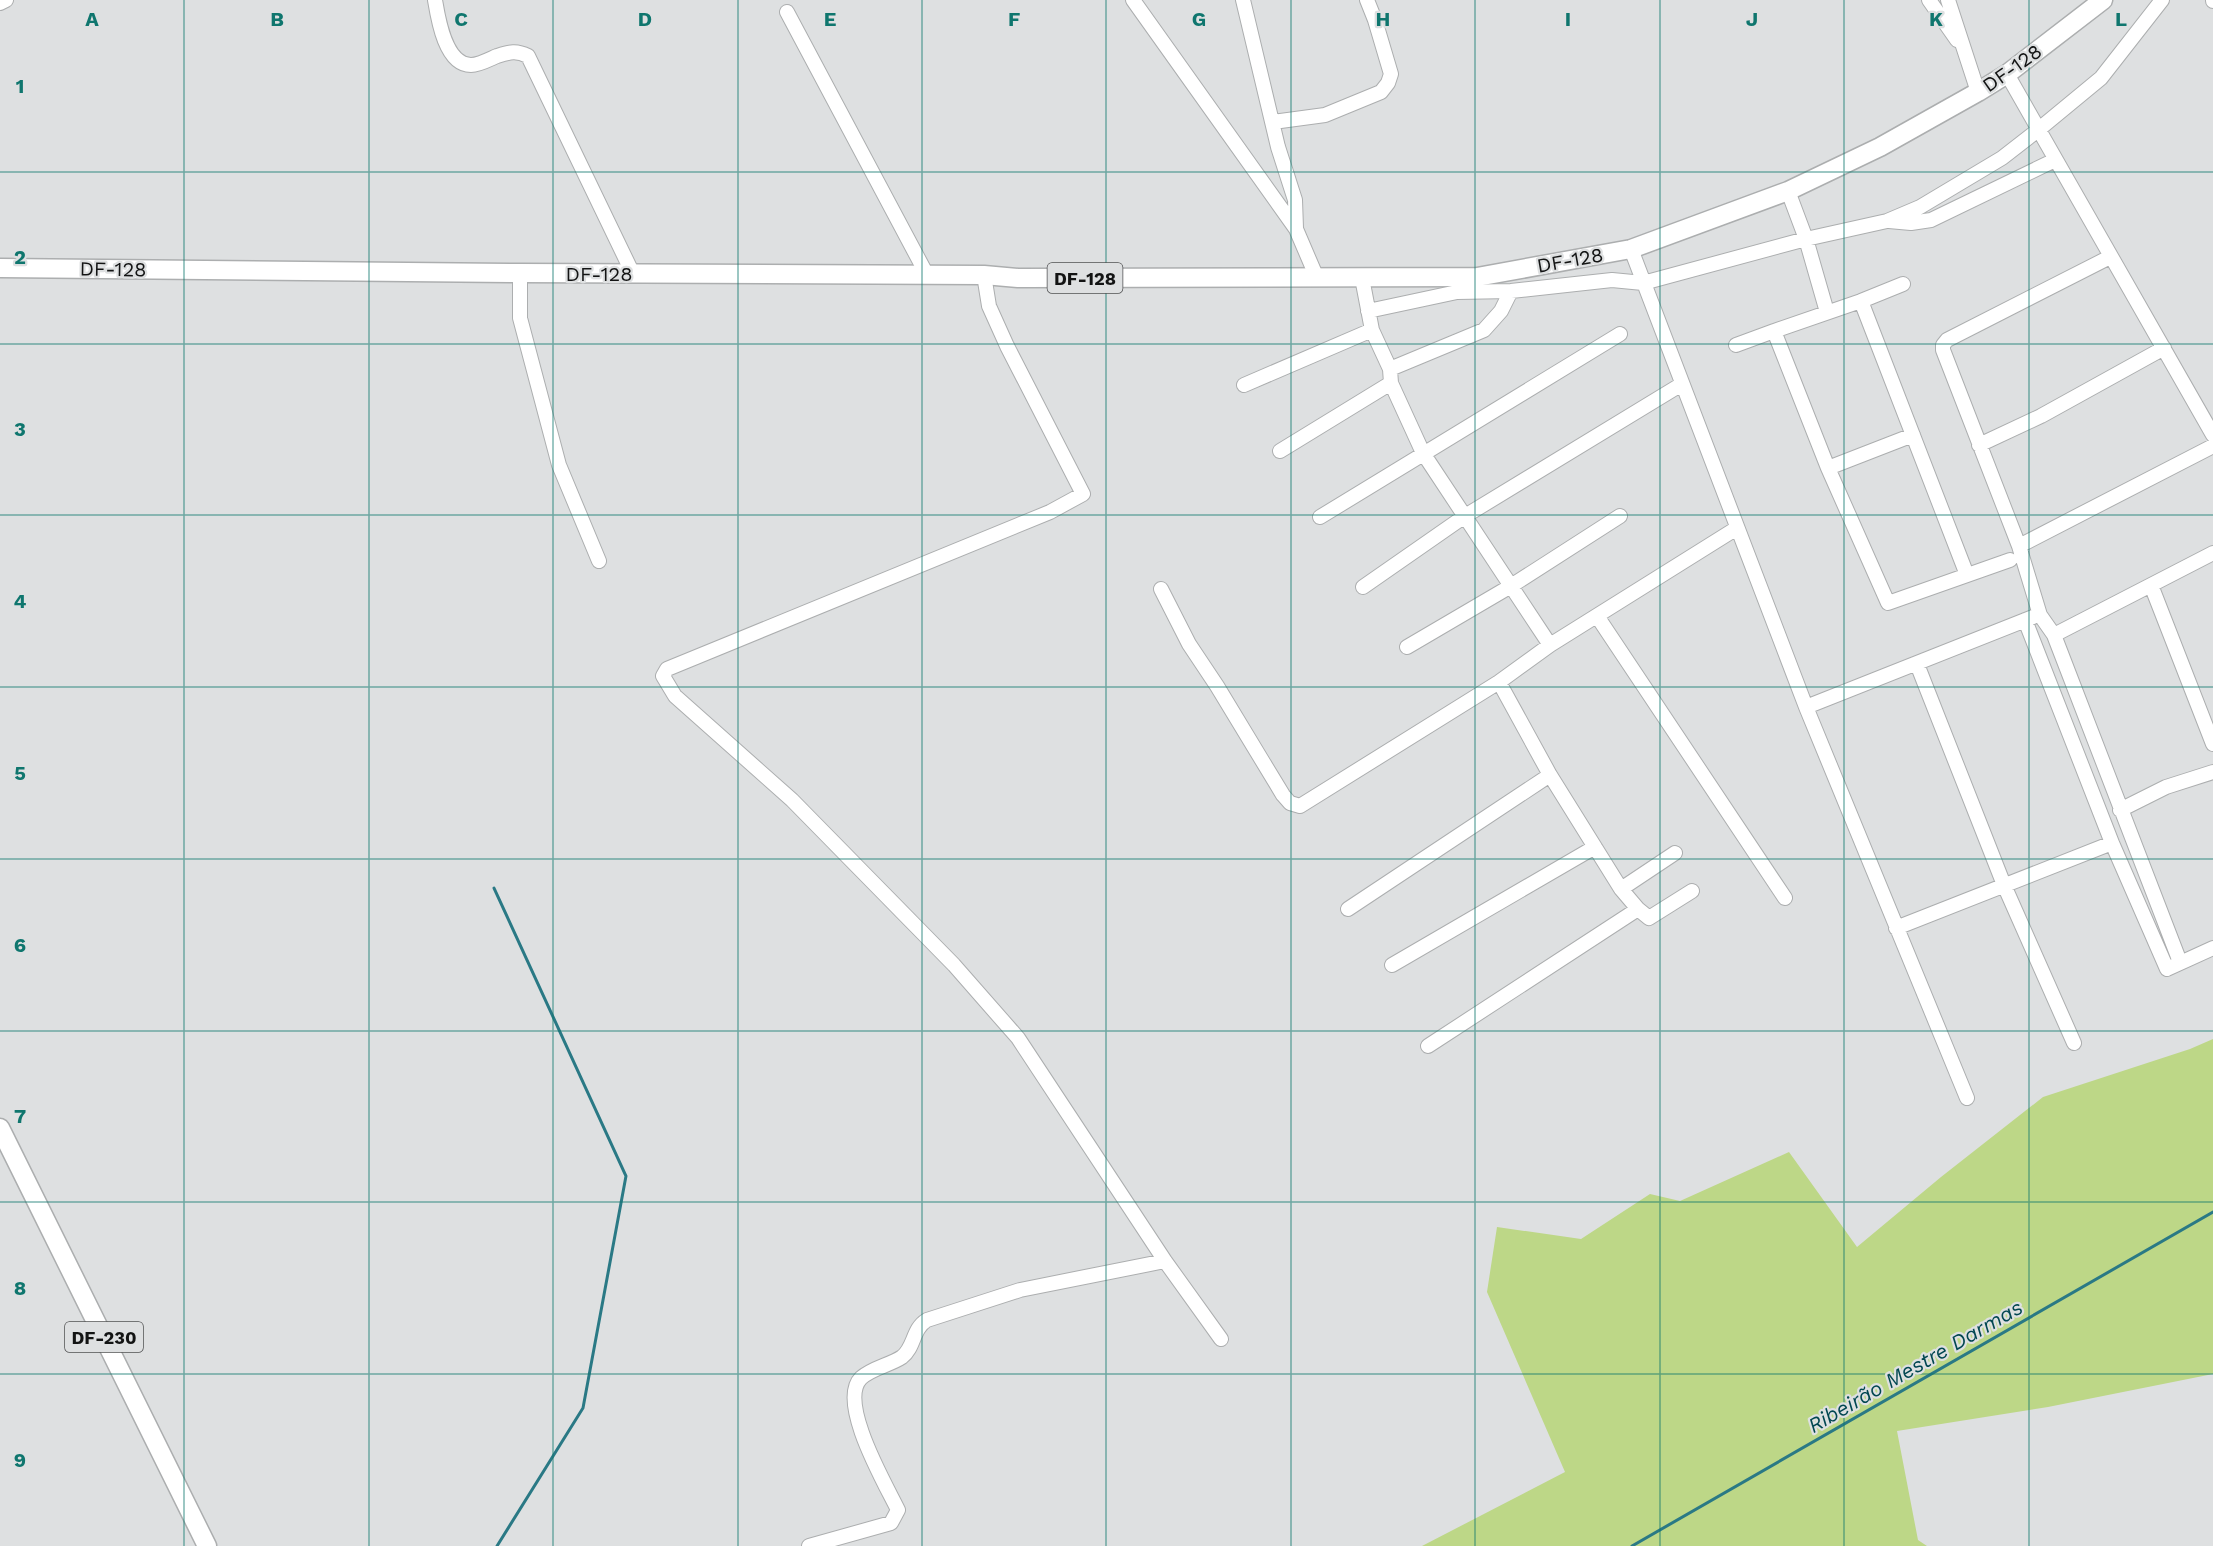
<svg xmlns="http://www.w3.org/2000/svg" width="2213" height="1546" font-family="'Work Sans',sans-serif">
  <rect width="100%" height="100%" fill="#dee0e1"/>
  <path fill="#bdd787" d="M2213,1039V1374L2048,1407L1897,1431L1918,1540L1927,1546H1422L1565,1472L1487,1292L1497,1227L1581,1239L1650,1194L1680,1201L1789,1152L1857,1247L1941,1177L2043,1097L2190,1049Z"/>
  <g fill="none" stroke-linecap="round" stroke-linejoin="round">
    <path stroke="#2a7985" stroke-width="3" d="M494,888L626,1176L583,1408L497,1546
      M1632,1546L2213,1212"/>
    <defs>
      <path id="minor" d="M435,0C438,18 445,65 471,65C479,65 490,59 497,56C510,52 516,50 528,56L633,274
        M1133,0L1296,229L1317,278
        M1243,0L1278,147L1295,200L1296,228
        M1929,0L1957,40
        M1948,0L1978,92
        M2213,0V1
        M0,3L6,0
        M787,12L927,275
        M2007,74L2213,435
        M1273,122L1325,115L1381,92L1388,83L1391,74L1375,20L1367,0
        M1788,191L1806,239L1827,312
        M1889,221L1911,223L1931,220L2055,160
        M1631,249L1806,707L1967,1098
        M2110,257L1947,340L1943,345V350L2019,546L2040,615L2054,635L2180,962
        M520,273V318L559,465L599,561
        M984,275L989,306L1007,346L1083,494L1050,512L667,669L663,676L675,696L792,800L954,965L1018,1038L1165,1261L1221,1339
        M1362,278L1372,330L1390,369L1391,383L1423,453L1550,645
        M1861,301L1903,284
        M1368,311L1457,292L1511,291L1612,280L1643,283L1806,239L1887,221L1920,207L2002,158L2038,130L2101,78L2162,0
        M1736,345L1774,331
        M1390,369L1484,330L1501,311L1511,291
        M1244,385L1372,330
        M1979,445L2041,416L2164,348
        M1280,451L1391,383
        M1828,468L1913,435
        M1320,517L1620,334
        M2019,546L2213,446
        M1967,575L1861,301L1774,331L1828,468L1888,603L2010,560
        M2151,585L2213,744
        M1363,587L1465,516L1682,384
        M1161,589L1189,644L1217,686L1283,795L1290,803L1300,806L1499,682L1550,645L1737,528
        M1597,616L1785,898
        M2025,620L2112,843L2167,969L2213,948
        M2054,635L2213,553
        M1407,647L1511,586L1620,516
        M1917,664L2004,885L2074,1043
        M1499,682L1550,775L1621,889L1638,909L1649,918L1692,891
        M1806,707L2033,617
        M2120,810L2166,787L2213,772
        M1621,889L1675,853
        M1348,909L1550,775
        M1896,928L2112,843
        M1392,965L1595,847
        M1428,1046L1638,909
        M809,1546L891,1523L898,1510C886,1485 837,1402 861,1378C872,1368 890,1365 902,1357C915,1347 912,1329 927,1320L1020,1290L1165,1261"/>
      <path id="major" d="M0,268L520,273L984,275L1018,278L1477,277L1631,249L1788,191L1880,147L1978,92L2007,74L2103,0
        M0,1128L207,1546"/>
    </defs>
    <use href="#minor" stroke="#acaeaf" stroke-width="16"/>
    <use href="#major" stroke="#acaeaf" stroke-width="21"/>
    <use href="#minor" stroke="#fff" stroke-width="14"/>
    <use href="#major" stroke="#fff" stroke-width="18"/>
  </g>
  <path fill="none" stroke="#0f766e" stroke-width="1.5" stroke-opacity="0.55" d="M184,0V1546M369,0V1546M553,0V1546M738,0V1546M922,0V1546M1106,0V1546M1291,0V1546M1475,0V1546M1660,0V1546M1844,0V1546M2029,0V1546M0,172H2213M0,344H2213M0,515H2213M0,687H2213M0,859H2213M0,1031H2213M0,1202H2213M0,1374H2213"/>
  <g text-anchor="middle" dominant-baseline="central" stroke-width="4.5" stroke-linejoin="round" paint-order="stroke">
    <g fill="#dee0e1" stroke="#505152" stroke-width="1.5">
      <rect x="1047.5" y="263" width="75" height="30" rx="4.5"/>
      <rect x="65" y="1322" width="78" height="30" rx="4.5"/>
    </g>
    <g font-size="18" font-weight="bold" fill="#131414">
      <text x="1085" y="278">DF-128</text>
      <text x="104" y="1337">DF-230</text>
    </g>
    <g font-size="20" fill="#131414" stroke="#dee0e1">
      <text transform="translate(2012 68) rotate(-35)">DF-128</text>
      <text transform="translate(1570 260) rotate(-10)">DF-128</text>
      <text transform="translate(113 269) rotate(1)">DF-128</text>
      <text x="599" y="274">DF-128</text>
    </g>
    <g font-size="21" font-style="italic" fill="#024751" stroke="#dee0e1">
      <text transform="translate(1915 1366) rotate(-30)">Ribeirão Mestre Darmas</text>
    </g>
  </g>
  <g font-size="20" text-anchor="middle" font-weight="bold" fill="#0f766e" stroke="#dee0e1" stroke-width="4.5" stroke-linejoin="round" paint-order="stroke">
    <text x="92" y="26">A</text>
    <text x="277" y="26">B</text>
    <text x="461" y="26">C</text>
    <text x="645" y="26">D</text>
    <text x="830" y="26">E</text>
    <text x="1014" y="26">F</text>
    <text x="1199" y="26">G</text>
    <text x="1383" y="26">H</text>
    <text x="1568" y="26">I</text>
    <text x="1752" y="26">J</text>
    <text x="1936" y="26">K</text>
    <text x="2121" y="26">L</text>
    <text x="20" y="93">1</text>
    <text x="20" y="264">2</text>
    <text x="20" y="436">3</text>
    <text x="20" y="608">4</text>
    <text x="20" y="780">5</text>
    <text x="20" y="952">6</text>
    <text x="20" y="1123">7</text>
    <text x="20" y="1295">8</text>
    <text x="20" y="1467">9</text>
  </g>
</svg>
